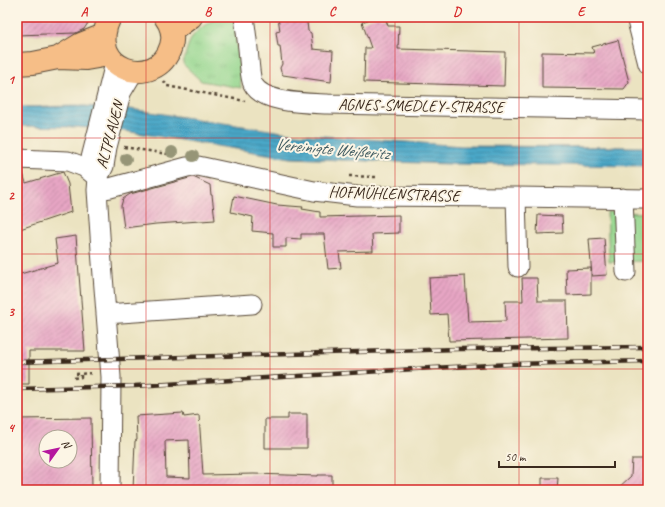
<svg xmlns="http://www.w3.org/2000/svg" width="665" height="507" font-family="Caveat,sans-serif">
  <defs>
    <pattern id="park-tufts" width="24" height="20" patternUnits="userSpaceOnUse"><rect width="24" height="20" fill="#94d68e"/><path d="M3 7l-1-3M5 7V3M7 7l1-3M15 17l-1-3M17 17v-4M19 17l1-3" fill="none" stroke="#80b87a"/></pattern>
    <pattern id="water-rules" width="6" height="5" patternUnits="userSpaceOnUse"><rect width="6" height="5" fill="#4aa7c8"/><path d="M0 2.5h6" fill="none" stroke="#3f88a2"/></pattern>
    <pattern id="building-hatch" width="6" height="6" patternUnits="userSpaceOnUse"><rect width="6" height="6" fill="#e7a6c4"/><path d="M-1 1l2-2M0 6l6-6M5 7l2-2" fill="none" stroke="#bc879f"/></pattern>
  </defs>
  <rect width="100%" height="100%" fill="#fcf5e5"/>
  <filter id="ink" filterUnits="userSpaceOnUse"><feTurbulence type="fractalNoise" baseFrequency=".025" numOctaves="2"/><feDisplacementMap in="SourceGraphic" scale="8" xChannelSelector="R" yChannelSelector="G"/><feConvolveMatrix kernelMatrix="1 2 1 2 8 2 1 2 1" color-interpolation-filters="sRGB"/></filter>
  <filter id="wash" filterUnits="userSpaceOnUse"><feTurbulence type="fractalNoise" baseFrequency=".012" numOctaves="4" result="noise"/><feDisplacementMap in="SourceGraphic" scale="16" xChannelSelector="R" yChannelSelector="G"/><feGaussianBlur stdDeviation="0.9" result="paint"/><feColorMatrix in="noise" values="0 0 0 0 0 0 0 0 0 0 0 0 0 0 0 0 0 1.4 0 .05"/><feComposite in="paint" operator="in"/></filter>
  <g filter="url(#wash)">
    <rect width="100%" height="100%" fill="#ebe3c1"/>
    <path fill="#94d68e" stroke="#688056" d="M607,212L648,213V261L609,262Z"/>
    <path fill="url(#park-tufts)" stroke="#688056" d="M219,17H234L241,88L201,81L183,64C190,35 193,31 219,17Z"/>
    <path fill="url(#water-rules)" stroke="#426873" d="M85,106L130,109L296,134L462,146L648,147V166L447,164L291,158L125,131L78,127L17,126V107Z"/>
    <g id="blocks">
      <path fill="url(#building-hatch)" fill-rule="evenodd" d="M17,17H92L84,29L76,33L17,35Z
        M278,17H302V21L307,22L308,31L311,33L313,49L333,51L331,82L283,75L281,72L280,68L282,64L280,46H278L276,32L280,31Z
        M376,17H385L388,26H399L398,49L505,52L504,86L364,82L365,48H371L362,22Z
        M618,40L629,82L624,89L542,88V52L594,53L592,47Z
        M17,170H22L26,183L63,172L68,184L71,212L17,230Z
        M193,177L210,185L211,195H212L215,220L156,224L124,228L121,206L123,199L130,194Z
        M234,196L277,205L303,207L302,209L320,212V217L399,215V233L372,234L373,251L339,252L341,268L328,269L324,234H301V239L286,238V247H273V233L252,231L253,217L231,212Z
        M538,215L562,216L563,233L537,234Z
        M76,236L85,351H29V384H17V275L58,263L55,239Z
        M604,238L607,275L592,276L589,239Z
        M591,268V294L567,295L566,269Z
        M465,276L468,322L506,321L505,301H523L522,278H537L538,301H567L568,338L449,341L447,314L431,315L429,278Z
        M183,413L184,417L199,415L203,475L254,474L318,476V475H332V490H133L135,441L137,440L136,416ZM189,440L190,478L166,477L165,441Z
        M288,414H307V448H265V419H288Z
        M91,418L92,490H18L17,419ZM46,437H70V461H46Z
        M632,459H648V490H616L631,476Z
        M542,478H558L557,490H542Z"/>
    </g>
  </g>
  <g filter="url(#ink)">
    <use href="#blocks" fill-opacity="0" stroke="#554636" stroke-width="1"/>
    <g fill="none" stroke-linecap="round" stroke-linejoin="round">
      <defs>
        <path id="minor" d="M244,17C246,31 248,46 249,60C250,68 250,77 253,84C263,104 309,103 328,104L648,110
          M636,17L648,64
          M17,159L68,161L84,167L98,178
          M98,178L92,169L90,162L115,63
          M97,190L110,188L187,167L198,166L314,191L357,196L516,197L648,199
          M516,197L518,267
          M623,198L626,272
          M106,314L252,304
          M110,490L111,377L101,250L97,190L98,178L104,166L107,147L121,93L134,71"/>
        <path id="major" d="M110,17C84,70 157,92 171,46C174,36 171,25 165,17
          M172,31L191,17
          M58,58L81,44L104,35
          M17,64L33,63L58,58L86,59L109,55"/>
      </defs>
      <use href="#minor" stroke="#554636" stroke-width="21"/>
      <use href="#major" stroke="#554636" stroke-width="24"/>
      <path stroke="#554636" stroke-width="2.5" stroke-dasharray="3 3" stroke-linecap="butt" d="M164,81L167,86L245,101
        M124,147L167,154
        M349,176L376,177
        M76,374L94,373
        M74,378L81,377V373"/>
      <use href="#minor" stroke="#fff" stroke-width="19"/>
      <use href="#major" stroke="#f6be87" stroke-width="22"/>
      <defs>
        <path id="rail" d="M17,362L458,349L648,347
          M17,389L135,386L432,368L512,364L648,361"/>
      </defs>
      <use href="#rail" stroke="#3b2a1e" stroke-width="4.5"/>
      <use href="#rail" stroke="#fcf5e5" stroke-width="3" stroke-dasharray="9" stroke-linecap="butt"/>
    </g>
    <g fill="#969577">
      <circle cx="172" cy="152" r="6"/>
      <circle cx="193" cy="156" r="6"/>
      <circle cx="126" cy="159" r="6"/>
    </g>
  </g>
  <path fill="none" stroke="#d62828" stroke-width="1" stroke-opacity="0.55" d="M146,17V490M270,17V490M395,17V490M519,17V490M17,138H648M17,254H648M17,369H648"/>
  <g text-anchor="middle" dominant-baseline="central" stroke-width="4" stroke-linejoin="round" paint-order="stroke">
    <g font-size="16" fill="#3b2a1e" stroke="#fcf5e5">
      <text transform="translate(421 106) rotate(1)">AGNES-SMEDLEY-STRASSE</text>
      <text transform="translate(110 135) rotate(-75)">ALTPLAUEN</text>
      <text transform="translate(394 194) rotate(2)">HOFMÜHLENSTRASSE</text>
    </g>
    <g font-size="17" font-style="italic" fill="#415c62" stroke="#fcf5e5">
      <text transform="translate(332 149) rotate(5)">Vereinigte Weißeritz</text>
    </g>
  </g>
  <rect width="665" height="507" fill="none" stroke="#fcf5e5" stroke-width="44"/>
  <g transform="translate(58 449) rotate(57)"><circle r="19" fill="#fcf5e5" stroke="#afa495"/>
  <path d="M0-3L7 15L0 10L-7 15Z" fill="#b5179e"/>
  <text y="-6" font-size="11" font-weight="bold" text-anchor="middle" fill="#3b2a1e">N</text>
  </g>
  <path d="M499 461v6h116v-6" fill="none" stroke="#3b2a1e" stroke-width="2"/>
  <text x="505" y="461" font-size="12" fill="#3b2a1e" stroke="#fcf5e5" stroke-width="3" paint-order="stroke">50 m</text>
  <rect x="22" y="22" width="621" height="463" fill="none" stroke="#d62828" stroke-width="1.5"/>
  <g font-size="13" text-anchor="middle" font-weight="bold" fill="#d62828">
    <text x="84" y="16">A</text>
    <text x="208" y="16">B</text>
    <text x="332" y="16">C</text>
    <text x="457" y="16">D</text>
    <text x="581" y="16">E</text>
    <text x="11" y="84">1</text>
    <text x="11" y="200">2</text>
    <text x="11" y="316">3</text>
    <text x="11" y="432">4</text>
  </g>
</svg>
